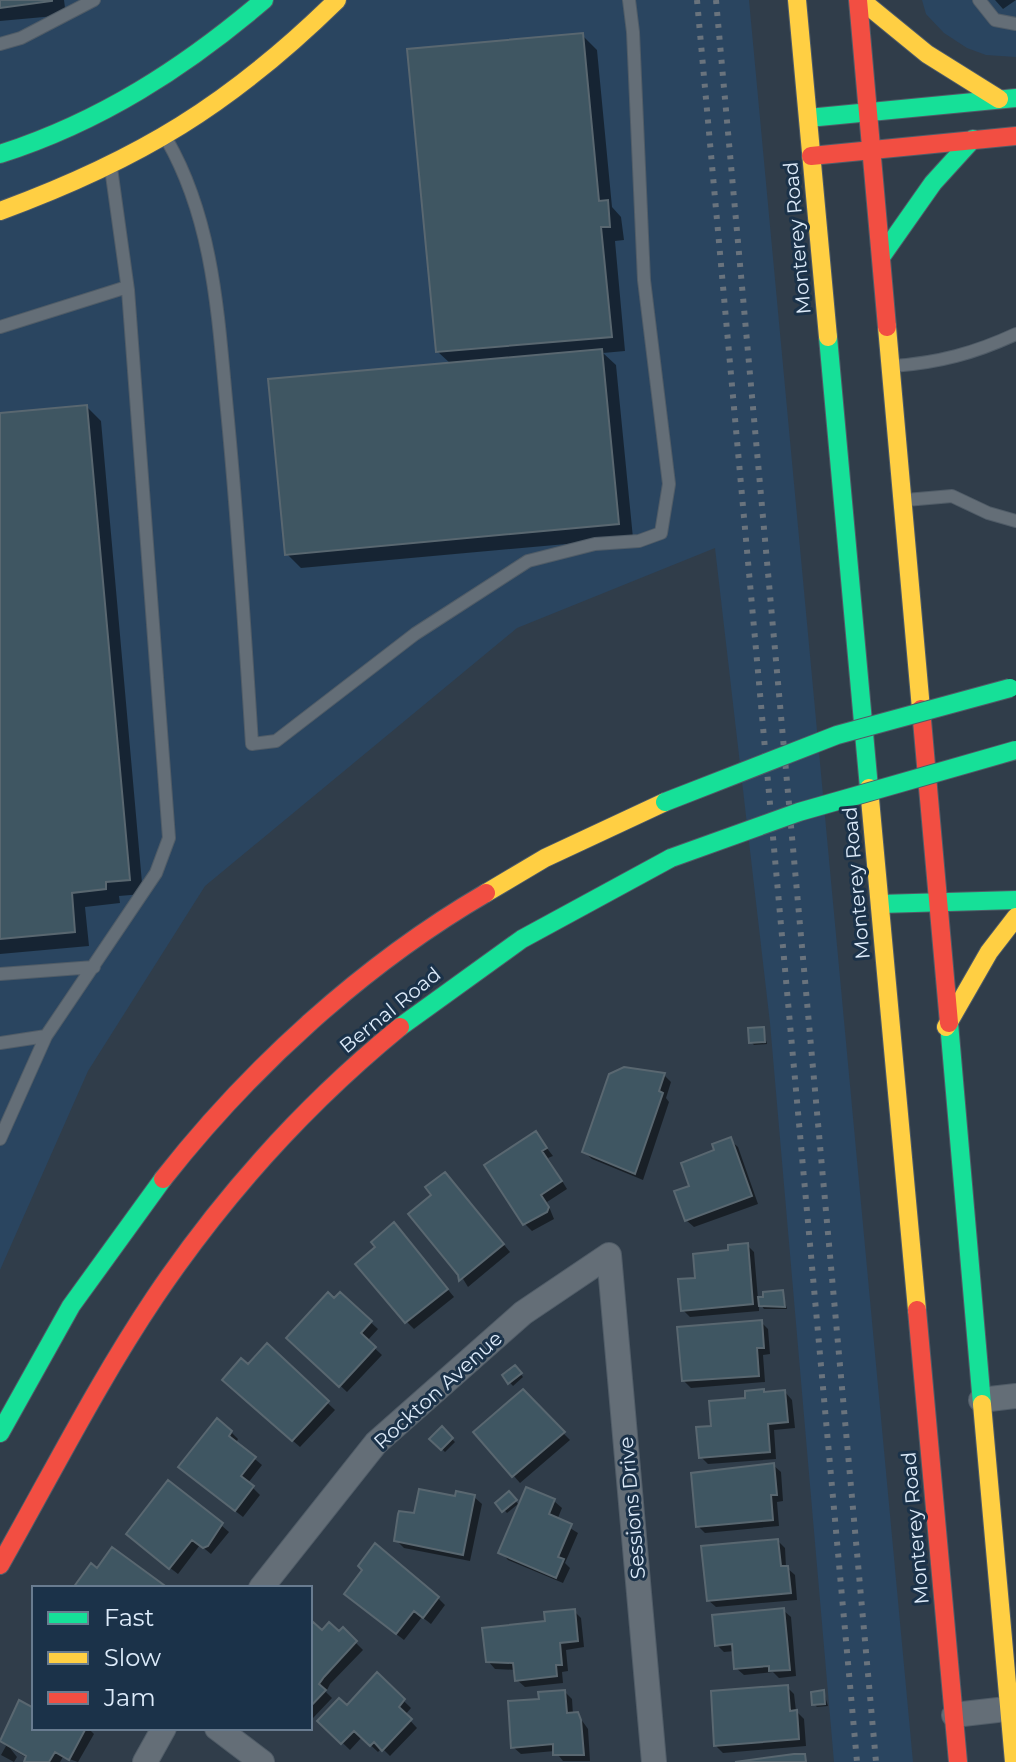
<svg xmlns="http://www.w3.org/2000/svg" width="1016" height="1762" font-family="Montserrat,sans-serif">
  <rect width="100%" height="100%" fill="#303d4a"/>
  <path fill="#2a4560" d="M0,0H749L913,1762H834L770,1023L715,548L517,628L205,886L88,1071L0,1270Z
    M922,0H1016V57L986,55L967,48L944,33L926,14Z"/>
  <path fill="#0007" d="M0,0H64L66,15L0,21Z
    M995,0H1016L1003,9Z
    M582,35L597,50L612,207L621,217L624,240L615,241L625,351L603,353L616,365L633,538L301,568L287,554L451,364L438,352Z
    M87,407L101,421L143,894L119,896L120,903L85,907L89,946L0,954V415Z
    M763,1029L767,1044L754,1045L751,1042Z
    M664,1075L671,1082L666,1098L669,1102L643,1180L592,1159L584,1152Z
    M536,1134L553,1156L548,1158L567,1189L547,1202L554,1219L532,1231L525,1224Z
    M730,1140L738,1147L758,1204L694,1227L686,1220L692,1187L717,1152Z
    M452,1182L510,1252L468,1287L460,1274Z
    M401,1232L454,1297L414,1329L406,1321Z
    M747,1245L754,1252L758,1299L782,1292L787,1309H764L759,1303V1311L690,1317L683,1310L697,1279L730,1252Z
    M340,1294L378,1329L367,1341L382,1355L347,1392L289,1338Z
    M761,1322L768,1329L770,1354L763,1355L765,1382L691,1388L684,1381Z
    M267,1346L335,1410L300,1447L232,1387Z
    M515,1367L523,1377L513,1386L504,1376Z
    M522,1392L570,1440L520,1483L476,1433Z
    M785,1392L792,1400L795,1428L774,1430L776,1459L708,1464L701,1457L713,1427Z
    M442,1429L455,1442L445,1452L432,1439Z
    M231,1432L238,1439L236,1443L262,1465L248,1483L260,1495L243,1517L188,1474Z
    M773,1465L781,1472L783,1501L777,1502L779,1526L705,1533L698,1526Z
    M527,1490L554,1501L562,1508L557,1520L578,1533L565,1563L570,1568L563,1583L508,1560L501,1552Z
    M509,1493L518,1504L507,1513L498,1503Z
    M474,1497L482,1504L470,1561L404,1548L396,1540L415,1516Z
    M221,1525L229,1532L211,1554L200,1545L178,1574L135,1541Z
    M778,1541L785,1548L786,1567L795,1575L797,1600L716,1607L708,1600Z
    M438,1598L445,1605L431,1624L422,1617L404,1640L353,1601Z
    M783,1610L791,1617L796,1676L779,1678L773,1672L744,1675L736,1668L735,1651L724,1652L717,1645Z
    M574,1611L581,1618L584,1647L566,1650L568,1671L562,1672L563,1683L525,1687L517,1680L516,1670L495,1669L488,1661L547,1623Z
    M312,1624L322,1633L339,1634L343,1630L363,1650L330,1684L326,1692L332,1698L313,1718L310,1716Z
    M377,1675L411,1708L405,1715L417,1728L390,1756L382,1748L378,1752L362,1737L350,1750L320,1721L347,1708Z
    M787,1687L794,1694L796,1711L804,1719L806,1746L723,1753L716,1746Z
    M565,1692L572,1699L573,1715H578L588,1729L590,1761H563L555,1751L521,1754L513,1747L541,1701Z
    M824,1693L828,1706L817,1707L814,1704Z
    M20,1703L34,1709V1728H88L94,1734L78,1762L63,1757L60,1762H26L27,1758L10,1748L17,1757L14,1762L1,1755L6,1746L0,1740Z"/>
  <path fill="#3f5662" stroke="#596770" stroke-width="2" d="M0,0H52V1L0,8Z
    M583,33L599,201L608,200L610,227H601L612,337L436,352L407,49Z
    M602,349L619,524L285,555L268,379Z
    M87,405L130,880L106,882V889L72,893L75,932L0,939V413Z
    M764,1027L765,1042L749,1043L748,1028Z
    M624,1067L665,1073L659,1091L663,1093L635,1174L582,1152L609,1074Z
    M536,1131L547,1148L542,1151L562,1181L541,1195L549,1207L547,1212L523,1225L484,1165Z
    M731,1137L752,1196L685,1221L674,1191L689,1186L681,1163L714,1150L712,1144Z
    M445,1172L504,1244L459,1281L458,1275L408,1214L431,1195L425,1187Z
    M394,1222L448,1289L405,1323L355,1264L375,1247L371,1242Z
    M748,1243L753,1304L681,1311L678,1279L695,1278L693,1254L728,1250V1245Z
    M783,1290L785,1307L759,1306L758,1297H763V1292Z
    M328,1292L334,1298L340,1292L372,1321L361,1333L376,1347L339,1387L286,1338Z
    M762,1320L764,1348H757L759,1376L682,1381L677,1327Z
    M267,1343L329,1401L292,1441L222,1380L241,1358L248,1364Z
    M515,1365L522,1373L508,1384L502,1375Z
    M523,1389L565,1432L512,1477L473,1432Z
    M764,1389V1392L785,1390L788,1422L768,1424L770,1452L699,1458L696,1427L711,1426L709,1401L745,1398V1391Z
    M217,1418L232,1431L229,1436L256,1457L241,1476L254,1486L235,1511L178,1467Z
    M442,1426L453,1438L441,1450L429,1439Z
    M774,1463L777,1495H771L773,1520L696,1527L691,1473Z
    M168,1480L223,1523L208,1546L203,1548L192,1540L169,1569L126,1534Z
    M526,1487L555,1499L549,1514L572,1524L558,1557L564,1559L556,1578L498,1553Z
    M419,1489L455,1496L456,1491L475,1495L463,1555L394,1541L398,1514L399,1511L414,1513Z
    M509,1491L517,1500L502,1512L495,1503Z
    M778,1539L781,1566H788L791,1593L707,1601L701,1546Z
    M375,1543L439,1597L423,1618L414,1611L396,1634L344,1594L362,1570L358,1566Z
    M112,1547L168,1588H73L91,1563L97,1568Z
    M784,1608L790,1670L769,1671V1666L734,1669L732,1644L715,1646L712,1615Z
    M575,1609L578,1641L560,1643L562,1665H556L557,1676L515,1681L513,1663L486,1662L482,1628L545,1621L544,1612Z
    M312,1621L322,1630L329,1622L339,1631L343,1627L357,1641L324,1677L319,1684L326,1690L310,1707Z
    M377,1672L405,1699L399,1707L412,1719L382,1751L374,1742L370,1746L354,1731L341,1744L317,1721L339,1698L347,1705Z
    M788,1685L790,1711L797,1710L799,1739L714,1746L711,1691Z
    M565,1690L567,1713L578,1712L581,1720L584,1755H553V1744L511,1748L508,1701L539,1699L538,1692Z
    M824,1690L825,1704L812,1705L811,1692Z
    M19,1700L34,1708V1728H86L69,1760L55,1752L49,1762H24L26,1756L0,1741Z
    M794,1754H805L806,1762H735Z"/>
  <g fill="none" stroke-linecap="round" stroke-linejoin="round">
    <defs>
      <path id="lane" d="M979,0L995,20L1016,24
        M0,44L21,38L94,0
        M167,140C214,222 218,317 227,410C238,522 245,633 252,744L276,741L415,634L528,561L595,544L639,541L661,533L669,484L644,280L633,32L629,0
        M0,327L127,287
        M893,366C938,363 975,353 1016,334
        M906,500L952,496L988,513L1016,521
        M0,974L94,967
        M0,1043L46,1036L156,873L169,838L128,290L111,168
        M0,1139L46,1036"/>
      <path id="street" d="M981,1400L1016,1396
        M261,1588L376,1443L523,1313L609,1255L654,1762
        M954,1715L1016,1708
        M217,1728L262,1762
        M145,1762L164,1728"/>
      <path id="fast" d="M808,118L1016,98
        M0,154C100,122 184,68 264,0
        M881,257L933,183L973,139
        M828,337L869,788
        M880,904L1016,900
        M949,1023L982,1404
        M400,1027L522,939L671,858
        M0,1433L71,1306L163,1179"/>
      <path id="slow" d="M797,0L828,337
        M861,0L927,54L999,99
        M0,211C139,160 231,104 337,0
        M887,327L921,709
        M869,788L917,1310
        M486,893L545,858L665,802
        M946,1027L989,952L1016,917
        M982,1404L1014,1762"/>
      <path id="jam" d="M858,0L887,327
        M811,156L1016,136
        M921,709L949,1023
        M163,1179C250,1068 364,964 486,893
        M917,1310L958,1762
        M0,1565C51,1475 98,1382 155,1297C223,1196 306,1104 400,1027"/>
    </defs>
    <use href="#lane" stroke="#505c67" stroke-width="14"/>
    <use href="#street" stroke="#505c67" stroke-width="26"/>
    <use href="#fast" stroke="#505c67" stroke-width="20"/>
    <use href="#slow" stroke="#505c67" stroke-width="20"/>
    <use href="#jam" stroke="#505c67" stroke-width="20"/>
    <use href="#lane" stroke="#646e77" stroke-width="12"/>
    <use href="#street" stroke="#646e77" stroke-width="24"/>
    <use href="#fast" stroke="#16e098" stroke-width="18"/>
    <use href="#slow" stroke="#ffcf43" stroke-width="18"/>
    <use href="#jam" stroke="#f24e42" stroke-width="18"/>
    <path stroke="#69737d" stroke-width="6" stroke-dasharray="4 8" stroke-linecap="butt" d="M697,0L857,1762
      M716,0L876,1762"/>
    <defs>
      <path id="fast-bridge" d="M665,802L837,735L1010,688
        M671,858L799,812L1016,750"/>
    </defs>
    <use href="#fast-bridge" stroke="#505c67" stroke-width="20" stroke-linecap="butt"/>
    <use href="#fast-bridge" stroke="#16e098" stroke-width="18"/>
  </g>
  <g text-anchor="middle" dominant-baseline="central" stroke-width="6" stroke-linejoin="round" paint-order="stroke">
    <g font-size="20" fill="#ddebfa" stroke="#1b3249">
      <text transform="translate(797 238) rotate(-95)">Monterey Road</text>
      <text transform="translate(856 883) rotate(-95)">Monterey Road</text>
      <text transform="translate(390 1010) rotate(-39)">Bernal Road</text>
      <text transform="translate(438 1390) rotate(-42)">Rockton Avenue</text>
      <text transform="translate(632 1508) rotate(-95)">Sessions Drive</text>
      <text transform="translate(915 1528) rotate(-95)">Monterey Road</text>
    </g>
  </g>
  <rect x="32" y="1586" width="280" height="144" fill="#1b3249" stroke="#697c90" stroke-width="2"/>
  <rect x="48" y="1612" width="40" height="12" fill="#16e098" stroke="#697c90" stroke-width="2"/>
  <text x="104" y="1626" font-size="24" fill="#ddebfa">Fast</text>
  <rect x="48" y="1652" width="40" height="12" fill="#ffcf43" stroke="#697c90" stroke-width="2"/>
  <text x="104" y="1666" font-size="24" fill="#ddebfa">Slow</text>
  <rect x="48" y="1692" width="40" height="12" fill="#f24e42" stroke="#697c90" stroke-width="2"/>
  <text x="104" y="1706" font-size="24" fill="#ddebfa">Jam</text>
</svg>
